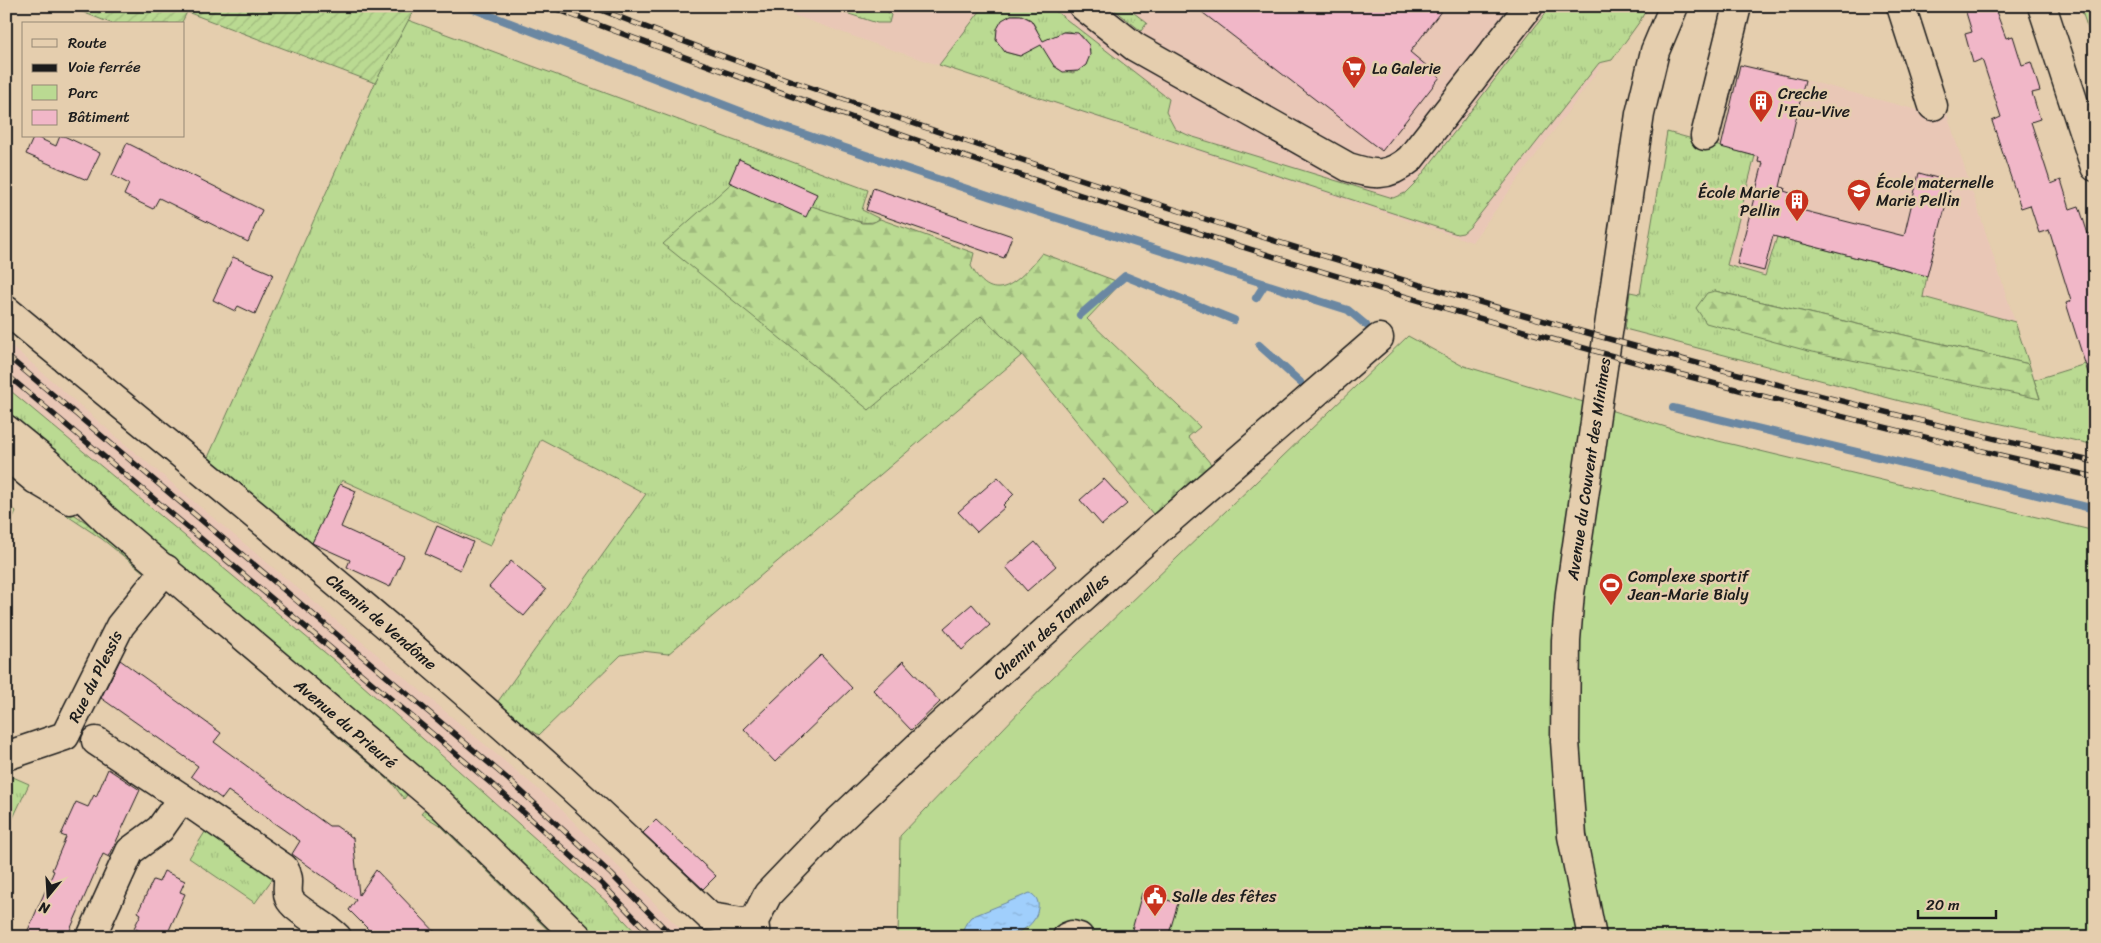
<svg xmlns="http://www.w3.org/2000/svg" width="2101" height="943" font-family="Sriracha,sans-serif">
  <defs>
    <pattern id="grass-tufts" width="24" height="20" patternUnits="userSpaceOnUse" patternTransform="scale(1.25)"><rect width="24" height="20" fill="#bada92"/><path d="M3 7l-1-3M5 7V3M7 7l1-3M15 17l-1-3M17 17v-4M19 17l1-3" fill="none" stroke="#9fba7d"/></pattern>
    <pattern id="forest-firs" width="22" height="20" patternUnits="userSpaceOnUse" patternTransform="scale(1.25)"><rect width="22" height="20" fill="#bada92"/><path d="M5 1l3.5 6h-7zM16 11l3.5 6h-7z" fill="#9fba7d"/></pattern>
    <pattern id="garden-furrows" width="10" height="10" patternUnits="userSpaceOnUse" patternTransform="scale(1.25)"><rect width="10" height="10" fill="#bada92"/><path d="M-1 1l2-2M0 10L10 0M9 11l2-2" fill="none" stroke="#9fba7d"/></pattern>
    <pattern id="water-ripples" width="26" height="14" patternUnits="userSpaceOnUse" patternTransform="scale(1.25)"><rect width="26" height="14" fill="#a0cffc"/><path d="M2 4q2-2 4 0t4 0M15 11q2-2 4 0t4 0" fill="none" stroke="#89b1d7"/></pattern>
  </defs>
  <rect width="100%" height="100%" fill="#e5ceae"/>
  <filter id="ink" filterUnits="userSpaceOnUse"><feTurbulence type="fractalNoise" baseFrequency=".02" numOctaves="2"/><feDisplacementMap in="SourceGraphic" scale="10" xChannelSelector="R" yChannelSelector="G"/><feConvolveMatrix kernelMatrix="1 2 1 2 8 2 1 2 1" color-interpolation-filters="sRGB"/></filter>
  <g filter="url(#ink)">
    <path fill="#e9c7b6" d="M768,6H1642L1602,65L1472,242L872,43Z
      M1805,80L1921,111L1943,102L2015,322L1922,297L1927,276L1777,238L1765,276L1726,265L1755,156L1759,157L1758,162L1764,164L1765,158L1786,163Z
      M6,341L113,434L556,804L688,937H640L608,903L335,661L6,387Z"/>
    <path fill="url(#grass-tufts)" stroke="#6b7b57" fill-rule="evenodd" d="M824,6C844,6 876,0 891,15L889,23H877Z
      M984,6H1049L1169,99L1166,112L1175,129L1190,136L1393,198L1405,193L1417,181L1551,6H1648L1640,21L1612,60L1599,63L1470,227L1463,233L1457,234L939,65ZM1011,15C1025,13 1034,20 1038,33L1033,48L1020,56L1005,52L997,40L999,25ZM1068,31L1082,36L1090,50L1086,65L1073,73L1058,69L1049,57L1063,32Z
      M1110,6H1125L1147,23L1141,31Z
      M408,20L868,190L862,210L880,219C868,226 857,221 843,217L735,180L981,316L1022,355L668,654L642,651L621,655L539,735L494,707L646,494L541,439L490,546L342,480L312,543L206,462L375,83Z
      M1667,132L1755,156L1727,265L1765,276L1777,237L1927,276L1923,297L2015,322L2029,364L1715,291L2040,398L2034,380L2095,361V445L1904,402L1625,329L1630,292L1640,294Z
      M6,387L335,661L608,903L640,937H596C408,755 207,587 6,419Z
      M6,503L16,511L6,533Z
      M6,774L29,784L6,833Z
      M208,827L272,874L273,878L255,903L189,858Z"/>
    <path fill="url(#forest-firs)" stroke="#6b7b57" d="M735,180L862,223H872L880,219L974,253L971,266C994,310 1021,279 1042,253L1121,283L1087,319L1200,427L1188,437L1211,464L1153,514L1022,355L981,316L869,410L663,244Z
      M1715,291L2029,364L2040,399L1808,351L1706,323L1696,308L1707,293Z"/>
    <path fill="#bada92" stroke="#6b7b57" d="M2080,6H2095V49Z
      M1408,336L1461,365L1689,434L2095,531V937H898L900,836L1050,680Z"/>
    <path fill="url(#garden-furrows)" stroke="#6b7b57" d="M67,6H416L375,83L187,12L181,24H113Z
      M36,489L105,535L150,572L147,575L102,539L33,493Z
      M169,587L409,792L404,799L392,783L166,590Z
      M427,807L560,937H555L441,826L421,814Z"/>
    <path fill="url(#water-ripples)" stroke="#6b87a2" d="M1030,893C1036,896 1039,901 1038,908C1034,941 987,937 964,937C961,929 966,923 971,917Z"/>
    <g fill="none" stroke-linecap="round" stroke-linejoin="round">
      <path stroke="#6b87a2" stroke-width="8" d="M466,6L771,123L997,199L1348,310L1366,325
        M1256,298L1265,284
        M1080,315L1125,276L1234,320
        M1259,345L1300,382
        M1673,408L2095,509"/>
    </g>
    <path fill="#f1b7c8" stroke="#1c1c1c" d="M1194,6H1445L1410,52L1440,77L1382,151Z
      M1964,6H1994L2006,38L2013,36L2022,65L2031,62L2040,91L2032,93L2040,119L2031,122L2051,184L2061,180L2070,209L2079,206L2088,234L2095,232V378L2090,379L2066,303L2071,301L2049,230L2039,233L2030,205L2021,208L1992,121L2001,117L1982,59L1973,63L1965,34L1972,32Z
      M1011,15H1021L1031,20L1043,41L1063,32L1078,33L1089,45L1090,55L1086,65L1078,71L1063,72L1054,66L1041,45L1020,56L1005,52L996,40L997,29L1002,20Z
      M1740,65L1805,80L1780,187L1785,188L1784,191L1793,194L1789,207L1904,236L1919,173L1952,182L1927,276L1773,236L1764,271L1737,264L1763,163L1758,162L1759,157L1721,147Z
      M34,136L56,146L60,136H64L100,153L87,180L26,154Z
      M127,143L262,210L248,242L159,198L153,209L124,195L129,184L112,175Z
      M739,159L817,194L806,217L729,182Z
      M873,188L1012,236L1004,258L866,210Z
      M233,257L273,274L255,314L238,306L235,311L213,300Z
      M998,477L1014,494L1003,505L1005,507L977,532L958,512Z
      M1104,479L1127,504L1102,525L1080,500Z
      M340,484L356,491L341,527L404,556L390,587L347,567L350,560L312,543Z
      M437,526L473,542L460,570L425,554Z
      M1035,542L1056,566L1027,591L1006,567Z
      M511,561L546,590L524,616L489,587Z
      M972,604L990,625L962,650L944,628Z
      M821,655L852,688L775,762L744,729Z
      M120,660L221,733L214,742L329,826H336L353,838L359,895L376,870L440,937H376L349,910L356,900L292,854L300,841L228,791L222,799L191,776L198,766L101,698Z
      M903,661L940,702L911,730L873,690Z
      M108,769L140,790L109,857L103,854L67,937H25L54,871L52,870L66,837L61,835L76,802L88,807L94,795L96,797Z
      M656,820L716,876L703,889L643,833Z
      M164,871L185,881L180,892L185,894L166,937H152L134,928L141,914L138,912L153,880L159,882Z
      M1142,893L1178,903L1168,937H1130Z"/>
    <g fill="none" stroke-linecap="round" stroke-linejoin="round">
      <defs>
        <g id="minor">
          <path d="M1083,6L1135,47L1348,167C1374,175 1387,178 1410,159L1529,6"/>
          <path d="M1901,6L1933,106"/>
          <path d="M2042,6L2095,167"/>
          <path d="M1705,136L1737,6"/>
          <path id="s1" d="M6,310C192,464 381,615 560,777C611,823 660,870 710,917L742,922L754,921"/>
          <path id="s2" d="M6,429L49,464L106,520L440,803L578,937"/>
          <path d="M6,455L36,480L70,500"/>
          <path d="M96,741L182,798"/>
          <path id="s3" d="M6,756L65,736L120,626L166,569"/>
          <path d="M91,937L130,851L160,829L182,798L284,868C292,881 285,887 289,898C294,910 326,925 337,937"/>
          <path id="s4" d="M756,937L754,921L768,894L834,825L943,723L1159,529L1379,338"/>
          <path d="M1067,937L1072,935L1079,937"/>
          <path id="s5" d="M1592,937L1572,836L1565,741L1566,640L1570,593L1640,114L1655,51L1674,6"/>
        </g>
      </defs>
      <use href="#minor" stroke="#1c1c1c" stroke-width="31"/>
      <use href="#minor" stroke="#e5ceae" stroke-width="28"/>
      <defs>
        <path id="rail" d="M548,6C692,60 837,114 984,163C1349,286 1719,392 2095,477
          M591,6C777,79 967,143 1158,204C1466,303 1779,390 2095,462
          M6,355L509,780L611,874L673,937
          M6,374L500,791L602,884L653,937"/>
      </defs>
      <use href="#rail" stroke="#1c1c1c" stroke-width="5.5"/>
      <use href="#rail" stroke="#e5ceae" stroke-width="4" stroke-dasharray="11" stroke-linecap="butt"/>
    </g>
  </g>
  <defs>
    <symbol id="supermarket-pin" viewBox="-11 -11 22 30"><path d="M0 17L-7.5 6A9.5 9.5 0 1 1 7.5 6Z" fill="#c8321e" stroke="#e5ceae"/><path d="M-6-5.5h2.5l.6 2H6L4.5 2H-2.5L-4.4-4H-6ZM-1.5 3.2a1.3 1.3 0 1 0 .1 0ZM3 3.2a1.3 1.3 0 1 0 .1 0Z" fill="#fff"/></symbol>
    <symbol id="building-pin" viewBox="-11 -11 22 30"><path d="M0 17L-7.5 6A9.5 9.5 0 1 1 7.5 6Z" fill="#c8321e" stroke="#e5ceae"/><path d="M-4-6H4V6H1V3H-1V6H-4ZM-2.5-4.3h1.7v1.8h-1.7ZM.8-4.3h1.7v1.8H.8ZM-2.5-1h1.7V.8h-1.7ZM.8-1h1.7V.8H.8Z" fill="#fff"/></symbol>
    <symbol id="school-pin" viewBox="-11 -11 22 30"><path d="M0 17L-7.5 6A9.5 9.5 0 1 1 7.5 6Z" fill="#c8321e" stroke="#e5ceae"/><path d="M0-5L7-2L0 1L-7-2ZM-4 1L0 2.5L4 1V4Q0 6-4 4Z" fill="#fff"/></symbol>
    <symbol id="stadium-pin" viewBox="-11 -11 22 30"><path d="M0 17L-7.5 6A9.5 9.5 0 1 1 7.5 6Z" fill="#c8321e" stroke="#e5ceae"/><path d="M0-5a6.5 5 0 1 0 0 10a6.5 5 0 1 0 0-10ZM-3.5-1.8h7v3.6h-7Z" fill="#fff"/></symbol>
    <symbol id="civic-pin" viewBox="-11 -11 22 30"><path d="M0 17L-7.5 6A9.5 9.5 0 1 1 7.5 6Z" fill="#c8321e" stroke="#e5ceae"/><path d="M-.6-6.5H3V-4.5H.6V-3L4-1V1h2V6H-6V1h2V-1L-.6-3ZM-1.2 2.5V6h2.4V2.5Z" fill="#fff"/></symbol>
  </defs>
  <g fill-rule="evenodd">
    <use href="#supermarket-pin" x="1340" y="54" width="28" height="38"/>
    <use href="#building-pin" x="1747" y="88" width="28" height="38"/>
    <use href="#school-pin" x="1845" y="177" width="28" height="38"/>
    <use href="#building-pin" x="1783" y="187" width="28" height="38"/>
    <use href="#stadium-pin" x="1597" y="571" width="28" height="38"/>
    <use href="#civic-pin" x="1141" y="882" width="28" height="38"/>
  </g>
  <g text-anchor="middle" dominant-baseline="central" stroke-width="5" stroke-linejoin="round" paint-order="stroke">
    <g font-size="16" fill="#1c1c1c" stroke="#e5ceae" text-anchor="start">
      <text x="1372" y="68">La Galerie</text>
      <text x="1778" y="93">Creche<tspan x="1778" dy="18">l'Eau-Vive</tspan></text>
      <text x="1876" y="182">École maternelle<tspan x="1876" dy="18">Marie Pellin</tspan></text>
      <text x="1780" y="192" text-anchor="end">École Marie<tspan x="1780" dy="18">Pellin</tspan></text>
      <text x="1628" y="576">Complexe sportif<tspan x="1628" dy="18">Jean-Marie Bialy</tspan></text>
      <text x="1172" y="896">Salle des fêtes</text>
    </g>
    <g font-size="16" fill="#1c1c1c" stroke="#e5ceae">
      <text stroke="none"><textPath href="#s5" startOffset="472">Avenue du Couvent des Minimes</textPath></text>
      <text stroke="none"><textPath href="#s1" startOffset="488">Chemin de Vendôme</textPath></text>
      <text stroke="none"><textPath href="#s4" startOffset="436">Chemin des Tonnelles</textPath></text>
      <text stroke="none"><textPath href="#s3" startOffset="129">Rue du Plessis</textPath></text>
      <text stroke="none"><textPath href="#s2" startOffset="450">Avenue du Prieuré</textPath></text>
    </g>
  </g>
  <rect width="2101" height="943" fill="none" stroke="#e5ceae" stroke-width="25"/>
  <rect x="12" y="12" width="2076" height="918" fill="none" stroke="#1c1c1c" stroke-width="2" filter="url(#ink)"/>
  <rect x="22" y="22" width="162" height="115" fill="#e5ceae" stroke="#958774"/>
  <rect x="32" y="39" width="25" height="8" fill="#e5ceae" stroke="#958774"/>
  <text x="68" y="48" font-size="15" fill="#1c1c1c">Route</text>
  <rect x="32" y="64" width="25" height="8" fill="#1c1c1c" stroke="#958774"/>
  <text x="68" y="72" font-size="15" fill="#1c1c1c">Voie ferrée</text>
  <rect x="32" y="85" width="25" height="15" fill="#bada92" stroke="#958774"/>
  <text x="68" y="98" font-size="15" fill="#1c1c1c">Parc</text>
  <rect x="32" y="110" width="25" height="15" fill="#f1b7c8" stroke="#958774"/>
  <text x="68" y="122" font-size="15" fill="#1c1c1c">Bâtiment</text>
  <g transform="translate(48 896) rotate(198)" stroke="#e5ceae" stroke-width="4" paint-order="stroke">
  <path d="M0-4L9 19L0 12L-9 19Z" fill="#1c1c1c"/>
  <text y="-8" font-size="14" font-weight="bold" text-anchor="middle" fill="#1c1c1c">N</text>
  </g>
  <path d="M1918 910v8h78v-8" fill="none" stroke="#1c1c1c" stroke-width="2.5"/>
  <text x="1926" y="910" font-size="15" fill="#1c1c1c" stroke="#e5ceae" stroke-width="4" paint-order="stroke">20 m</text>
</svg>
